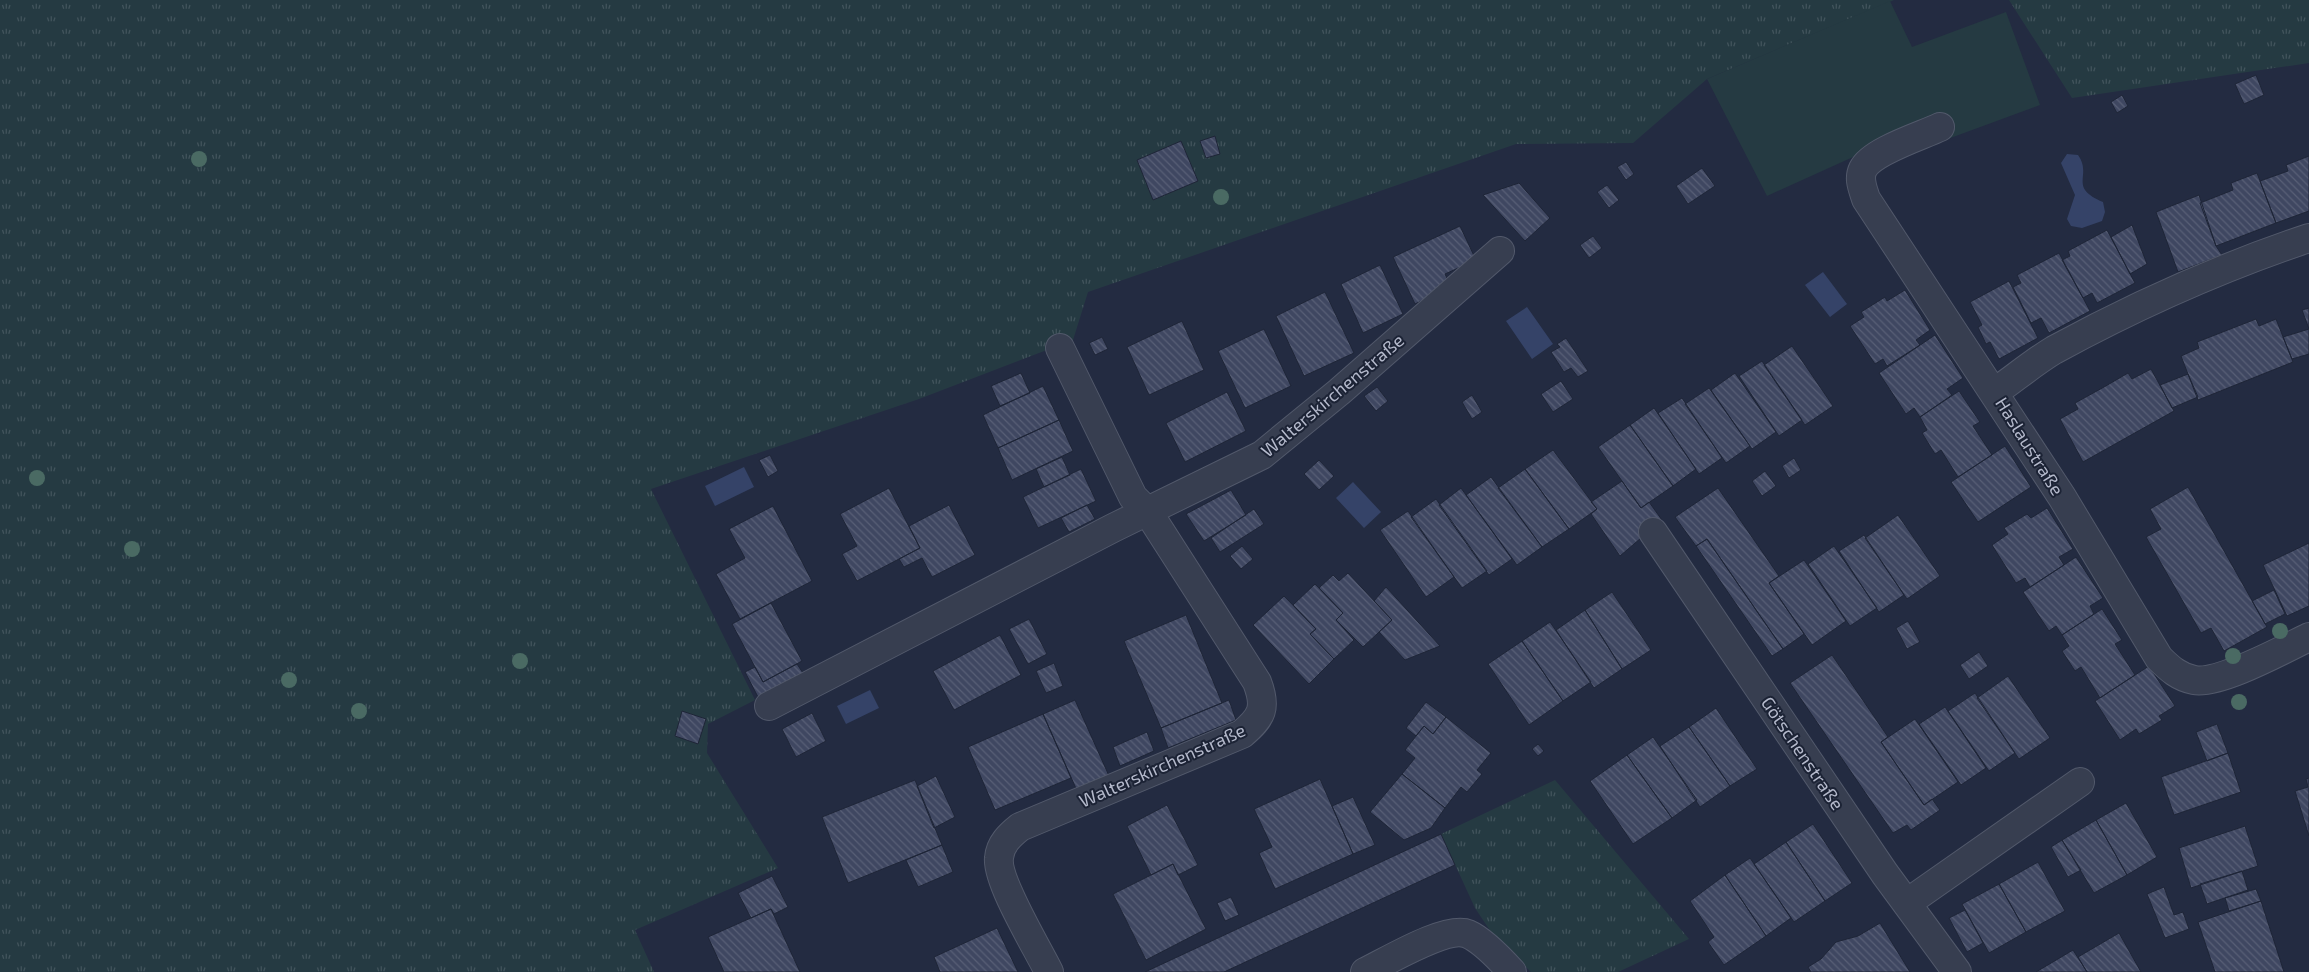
<svg xmlns="http://www.w3.org/2000/svg" width="2309" height="972" font-family="'Exo 2',sans-serif">
  <defs>
    <pattern id="grass-tufts" width="24" height="20" patternUnits="userSpaceOnUse" patternTransform="scale(1.25)"><rect width="24" height="20" fill="#253a42"/><path d="M3 7l-1-3M5 7V3M7 7l1-3M15 17l-1-3M17 17v-4M19 17l1-3" fill="none" stroke="#42545c"/></pattern>
    <pattern id="building-back-hatch" width="6" height="6" patternUnits="userSpaceOnUse" patternTransform="scale(1.25)"><rect width="6" height="6" fill="#3f4761"/><path d="M-1 5l2 2M0 0l6 6M5-1l2 2" fill="none" stroke="#585f76"/></pattern>
  </defs>
  <rect width="100%" height="100%" fill="#232b41"/>
  <path fill="url(#grass-tufts)" d="M0,0H1894L1707,79L1633,143L1516,144L1088,292L1073,340L919,399L651,489L755,700L708,724L707,753L778,868L635,930L654,972H0Z
    M2009,0H2309V63L2072,98Z
    M1555,780L1689,939L1618,972H1531L1493,935L1475,908L1441,834Z"/>
  <path fill="#253a42" d="M1890,1L1912,47L2006,12L2040,105L1945,140L1937,119L1767,196L1707,79Z"/>
  <path fill="#354368" d="M2067,154L2078,155C2093,176 2067,187 2103,202L2105,212L2102,221L2082,228L2071,226L2067,219L2075,195L2061,163Z
    M1823,272L1847,304L1830,317L1805,285Z
    M1527,307L1553,344L1532,359L1506,321Z
    M744,467L754,487L715,506L705,486Z
    M1353,482L1381,512L1364,528L1336,498Z
    M870,690L879,708L846,724L837,706Z"/>
  <path fill="url(#building-back-hatch)" stroke="#1e2537" d="M2256,75L2264,95L2244,104L2235,84Z
    M2122,95L2128,106L2117,113L2111,102Z
    M1215,136L1220,154L1206,158L1200,141Z
    M1181,141L1198,181L1153,200L1137,160Z
    M2309,156V211L2276,223L2260,181L2288,171L2286,165Z
    M1626,162L1634,174L1626,180L1617,167Z
    M1702,168L1715,186L1688,204L1676,186Z
    M2257,173L2276,223L2216,246L2200,203L2233,190L2231,183Z
    M1519,183L1550,218L1525,241L1483,195Z
    M1607,185L1619,200L1609,208L1597,192Z
    M2199,195L2216,246L2222,255L2178,272L2156,212Z
    M2132,225L2147,264L2130,274L2111,237Z
    M1460,226L1476,260L1445,274L1451,287L1415,304L1393,257Z
    M2107,230L2135,283L2097,303L2092,293L2083,298L2062,260L2070,256L2068,251Z
    M1593,236L1602,248L1589,258L1580,245Z
    M2059,253L2090,311L2049,333L2041,318L2031,323L2013,287L2021,283L2017,275Z
    M1380,265L1403,314L1363,333L1341,284Z
    M2009,281L2038,338L1999,359L1990,342L1986,344L1978,327L1982,325L1970,302Z
    M1905,290L1930,330L1916,340L1920,345L1887,366L1883,359L1875,364L1850,326L1864,317L1861,312L1885,297L1887,301Z
    M1325,292L1354,353L1304,376L1276,316Z
    M2309,308V329L2302,310Z
    M2256,319L2259,326L2276,319L2293,362L2198,400L2181,356L2199,348L2197,342Z
    M1182,321L1204,370L1149,395L1127,347Z
    M1264,329L1291,386L1245,408L1218,351Z
    M2309,329V354L2292,359L2283,337Z
    M1935,335L1963,378L1947,389L1952,395L1920,417L1914,408L1906,414L1879,373Z
    M1102,337L1108,349L1095,355L1089,343Z
    M1566,338L1588,371L1578,377L1571,368L1564,372L1551,352L1560,347L1557,344Z
    M1792,346L1833,406L1805,425L1764,365Z
    M1762,361L1802,420L1779,436L1739,376Z
    M2151,369L2174,411L2083,462L2060,419L2078,409L2075,403L2104,387L2128,373L2132,379Z
    M1021,373L1030,393L1000,406L991,386Z
    M1735,373L1776,432L1752,449L1711,390Z
    M2188,374L2198,397L2172,408L2160,385Z
    M1561,381L1573,399L1553,412L1541,394Z
    M1043,386L1059,420L998,448L983,415Z
    M1377,387L1388,401L1376,411L1364,396Z
    M1709,388L1750,446L1726,463L1685,404Z
    M1959,391L1980,422L1973,426L1992,455L1958,477L1941,450L1935,454L1922,433L1927,430L1920,417Z
    M1227,392L1246,431L1185,462L1166,423Z
    M1472,395L1482,412L1472,419L1462,402Z
    M1682,398L1722,458L1699,474L1658,413Z
    M1654,408L1696,469L1673,486L1630,425Z
    M1059,420L1073,451L1012,480L998,448Z
    M1630,425L1673,486L1641,508L1598,447Z
    M2005,446L2031,487L1978,522L1951,482Z
    M1553,450L1597,509L1569,529L1525,469Z
    M770,455L778,471L768,477L759,460Z
    M1062,457L1070,475L1044,487L1036,469Z
    M1794,458L1801,470L1789,478L1782,466Z
    M1319,460L1334,476L1319,490L1304,474Z
    M1081,469L1096,501L1038,528L1023,497Z
    M1525,469L1569,529L1542,547L1498,488Z
    M1765,471L1776,486L1762,496L1752,481Z
    M1491,477L1542,547L1517,565L1466,495Z
    M1622,481L1641,508L1649,502L1662,520L1620,556L1591,514L1597,509L1591,502Z
    M2188,487L2267,627L2224,651L2211,628L2201,633L2146,537L2161,529L2150,509Z
    M889,488L920,548L857,581L842,554L857,546L840,514Z
    M1461,488L1512,559L1489,575L1439,505Z
    M1718,488L1779,576L1769,583L1804,634L1783,649L1707,539L1696,546L1675,517Z
    M1231,490L1246,515L1204,541L1186,514Z
    M1436,499L1487,571L1462,588L1411,517Z
    M949,505L975,555L932,577L922,558L904,567L899,559L920,548L909,526Z
    M1087,505L1095,519L1069,532L1061,518Z
    M773,506L812,581L740,619L716,574L745,558L729,529Z
    M2047,508L2073,549L2059,557L2064,565L2030,587L2025,578L2016,583L1992,545L2008,534L2004,528L2027,514L2031,518Z
    M1254,509L1264,524L1220,552L1211,538Z
    M1408,511L1454,577L1426,597L1380,530Z
    M1898,515L1940,576L1907,599L1865,538Z
    M1864,535L1904,595L1879,612L1839,551Z
    M1707,539L1783,649L1772,656L1696,546Z
    M2309,543V606L2287,616L2263,565Z
    M1242,546L1253,559L1241,569L1230,556Z
    M1834,546L1877,608L1850,626L1808,564Z
    M2076,557L2103,598L2090,606L2094,614L2062,635L2056,626L2049,631L2023,592Z
    M1804,560L1846,621L1812,645L1769,583Z
    M1348,573L1392,620L1363,647L1336,620L1343,613L1319,588L1333,575L1339,581Z
    M1315,584L1343,613L1336,620L1354,640L1334,659L1310,634L1316,629L1293,605Z
    M1386,587L1440,646L1405,660L1379,632L1392,620L1374,601Z
    M2274,590L2285,614L2265,624L2252,601Z
    M1612,592L1651,650L1622,669L1585,610Z
    M1284,596L1316,629L1310,634L1334,659L1309,684L1253,625Z
    M771,603L802,661L763,682L732,624Z
    M2102,609L2122,640L2115,644L2135,675L2100,698L2081,667L2075,671L2062,651L2069,646L2062,635Z
    M1585,610L1622,669L1594,688L1556,630Z
    M1186,615L1222,703L1161,728L1124,641Z
    M1029,619L1047,654L1028,664L1009,629Z
    M1908,621L1920,642L1907,649L1896,628Z
    M1550,622L1591,682L1563,701L1522,641Z
    M1000,635L1021,675L954,710L933,671Z
    M1522,641L1563,701L1529,725L1488,664Z
    M1979,652L1988,666L1969,679L1960,665Z
    M1832,655L1888,737L1881,742L1924,805L1932,799L1940,810L1911,830L1907,825L1893,833L1790,683Z
    M1054,663L1063,686L1046,693L1036,671Z
    M797,664L803,673L758,697L745,672L755,667L763,682Z
    M2149,666L2175,706L2159,716L2162,720L2139,734L2136,729L2120,740L2095,701Z
    M2008,676L2050,738L2019,759L1977,698Z
    M1975,693L2015,753L1989,771L1948,711Z
    M1075,700L1110,778L1078,793L1043,714Z
    M1229,700L1236,720L1168,748L1161,728Z
    M1426,702L1446,717L1433,734L1424,726L1416,736L1406,728Z
    M1945,707L1986,768L1961,785L1919,724Z
    M1716,708L1757,769L1730,786L1689,727Z
    M682,711L706,719L698,744L675,736Z
    M812,713L826,741L796,757L782,729Z
    M1043,714L1071,778L995,810L968,747Z
    M1446,717L1491,753L1477,770L1482,774L1467,792L1461,787L1445,808L1402,774L1415,758L1405,750L1424,726L1433,734Z
    M1915,719L1958,782L1924,805L1881,742Z
    M2217,724L2228,753L2207,761L2196,732Z
    M1689,727L1730,786L1700,807L1660,746Z
    M1147,732L1154,751L1120,766L1113,747Z
    M1653,737L1697,800L1672,818L1627,755Z
    M1538,744L1544,751L1538,756L1532,749Z
    M2228,753L2241,792L2174,815L2161,777Z
    M1627,755L1672,818L1633,844L1590,781Z
    M1402,774L1445,808L1431,828L1404,840L1370,812Z
    M936,776L955,817L934,828L917,786Z
    M2309,778V836L2295,791L2308,787L2306,779Z
    M1320,779L1353,854L1275,889L1259,853L1272,847L1254,809Z
    M915,780L942,845L848,883L822,817Z
    M1353,797L1375,845L1353,854L1332,806Z
    M2126,803L2157,857L2127,875L2096,820Z
    M1167,805L1198,865L1178,875L1173,864L1151,875L1127,826Z
    M2096,820L2127,875L2094,893L2062,840Z
    M1813,824L1852,883L1825,901L1786,842Z
    M2245,826L2258,866L2191,888L2179,848Z
    M1441,834L1455,865L1224,972H1145Z
    M2062,840L2081,870L2068,877L2051,847Z
    M1786,842L1825,901L1794,922L1754,864Z
    M942,845L953,872L918,887L906,860Z
    M1750,858L1791,918L1766,936L1725,875Z
    M2038,862L2065,911L2026,932L1999,884Z
    M1173,864L1206,929L1146,960L1113,894Z
    M2242,871L2248,890L2207,904L2200,884Z
    M1725,875L1766,936L1724,965L1708,942L1714,937L1690,901Z
    M772,876L788,907L774,914L771,909L751,918L738,893Z
    M1999,884L2026,932L1989,953L1962,904Z
    M2164,887L2174,915L2183,912L2189,929L2165,938L2147,894Z
    M2256,889L2261,901L2229,911L2225,898Z
    M1231,897L1239,915L1225,921L1217,903Z
    M2261,901L2284,972H2215L2198,922Z
    M771,909L800,972H724L708,937Z
    M1965,910L1983,943L1967,952L1949,918Z
    M1880,923L1910,972H1811L1808,967L1821,959L1836,942L1858,936Z
    M997,928L1018,972H940L934,957Z
    M2119,933L2141,972H2087L2078,957Z
    M2073,950L2087,972H2036Z"/>
  <g fill="none" stroke-linecap="round" stroke-linejoin="round">
    <defs>
      <path id="minor" d="M1940,127C1921,136 1872,151 1863,169C1858,179 1863,189 1866,199L2062,497L2159,658C2170,669 2179,677 2194,680C2219,685 2284,649 2309,637
        M1995,392C2015,378 2034,362 2054,350C2135,306 2222,267 2309,238
        M1653,532L1885,874L1957,972
        M769,706L1113,528L1262,455L1339,392L1500,251
        M1907,903L2080,782
        M1049,972C1038,949 996,881 999,858C1000,844 1010,835 1020,827L1242,734C1262,717 1267,708 1257,682L1148,512L1133,497L1060,348
        M1365,972C1386,962 1447,925 1468,934C1482,940 1502,961 1512,972"/>
    </defs>
    <use href="#minor" stroke="#52596b" stroke-width="30"/>
    <use href="#minor" stroke="#373e50" stroke-width="28"/>
  </g>
  <g fill="#4a6a63">
    <circle cx="199" cy="159" r="8"/>
    <circle cx="1221" cy="197" r="8"/>
    <circle cx="37" cy="478" r="8"/>
    <circle cx="132" cy="549" r="8"/>
    <circle cx="2280" cy="631" r="8"/>
    <circle cx="2233" cy="656" r="8"/>
    <circle cx="520" cy="661" r="8"/>
    <circle cx="289" cy="680" r="8"/>
    <circle cx="2239" cy="702" r="8"/>
    <circle cx="359" cy="711" r="8"/>
  </g>
  <g text-anchor="middle" dominant-baseline="central" stroke-width="4" stroke-linejoin="round" paint-order="stroke">
    <g font-size="18" fill="#b4b9cb" stroke="#1c2335">
      <text transform="translate(1332 395) rotate(-40)">Walterskirchenstraße</text>
      <text transform="translate(2030 446) rotate(58)">Haslaustraße</text>
      <text transform="translate(1803 753) rotate(56)">Götschenstraße</text>
      <text transform="translate(1162 765) rotate(-24)">Walterskirchenstraße</text>
    </g>
  </g>
</svg>
